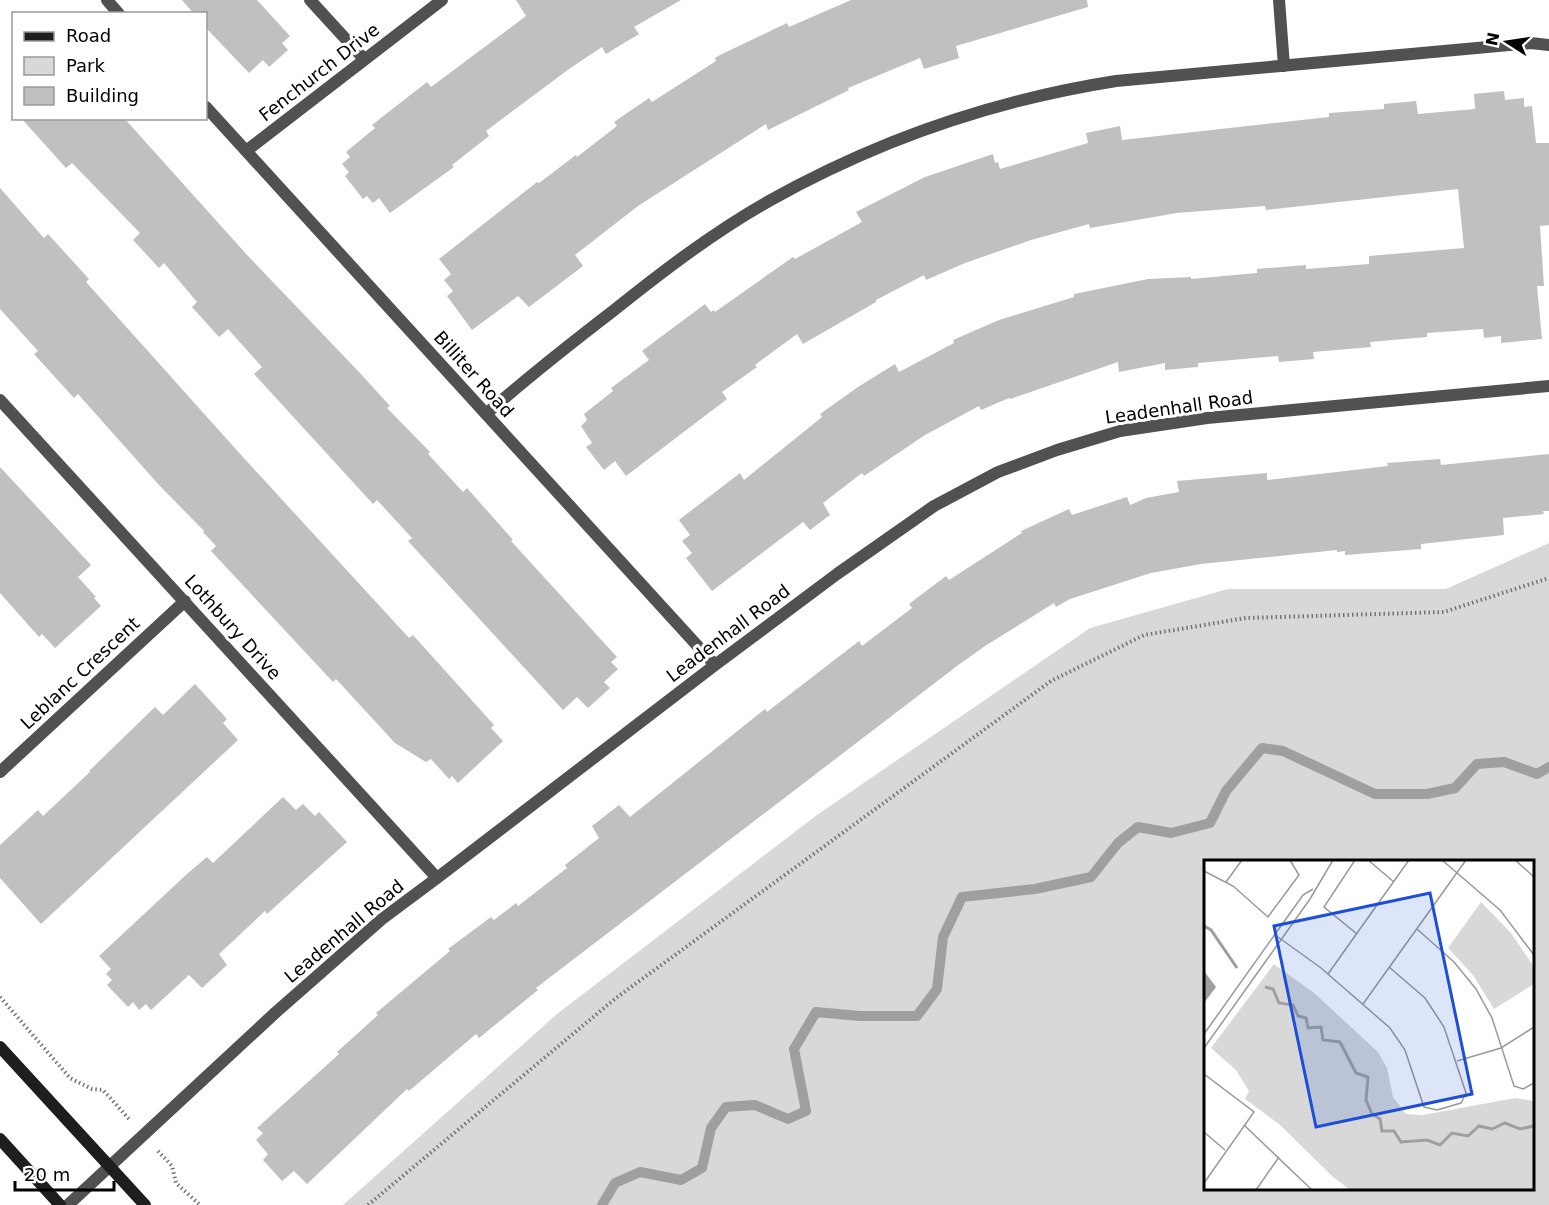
<svg xmlns="http://www.w3.org/2000/svg" width="1549" height="1205" font-family="'DejaVu Sans',sans-serif">
  <rect width="100%" height="100%" fill="#fff"/>
  <path fill="#d8d8d8" fill-rule="evenodd" d="M1549,543V1205H343L557,1014L817,815L1090,628L1228,589H1446ZM1206,862H1532V1188H1206Z"/>
  <g fill="none" stroke-linecap="round" stroke-linejoin="round">
    <path stroke="#9f9f9f" stroke-width="10" d="M602,1205L615,1183L640,1172L681,1180L702,1168L711,1128L726,1107L755,1105L788,1119L806,1111L794,1049L816,1012L860,1016H917L937,989L943,937L962,897L1035,889L1091,877L1118,843L1138,827L1171,833L1210,823L1226,791L1262,748L1283,751L1375,794H1427L1455,788L1477,764L1504,762L1537,774L1549,767"/>
  </g>
  <path fill="#c0c0c0" d="M182,0H257L290,36L282,43L288,50L269,67L263,60L249,73L206,28V14H194Z
    M516,0H681L634,27L639,34L606,54L602,47L569,69L486,131L489,136L452,165L454,167L390,213L379,198L373,203L367,196L363,199L345,176L349,172L342,164L350,157L346,152L375,128L372,125L427,82L431,87L526,16Z
    M851,0H1087L1088,7L956,46L959,58L924,69L920,58L848,88L849,90L768,130L766,124L638,206L575,255L583,266L529,307L518,296L472,330L447,296L453,291L444,280L451,274L439,259L537,182L539,183L576,155L577,157L617,126L614,122L649,98L652,102L716,61L715,58L720,55L787,23L789,27Z
    M1504,91L1505,100L1524,98V107L1532,106L1536,143H1549V225L1540,226L1544,286H1537L1542,339L1501,343V336L1484,338L1483,329L1427,333V337L1370,342L1371,347L1313,352L1314,359L1279,362L1278,356L1198,363V367L1165,370V363L1119,372L1118,362L1010,399L1009,398L981,410L979,406L925,435L864,476L862,473L823,503L830,515L810,530L803,522L712,591L686,558L692,553L682,541L690,535L679,520L714,493L740,473L744,480L822,417L820,414L858,387L895,364L899,372L954,343L953,340L999,320L1074,297V294L1148,279L1191,277V279L1257,273V269L1306,265V269L1369,264V256L1464,248L1458,189L1266,210L1265,206L1177,213L1090,228L1089,224L1031,240L965,263L926,280L924,275L876,300V302L803,344L797,334L755,365L757,367L722,392L727,399L626,476L615,461L604,470L586,447L592,443L581,426L587,420L584,414L613,391L611,388L649,360L642,351L705,304L711,312L714,310L715,312L793,257L795,259L862,222L856,212L925,177L993,154L995,163L998,162L1000,169L1088,143L1086,133L1120,126L1122,140L1329,117V113L1384,109V104L1416,101L1418,114L1475,109L1474,94Z
    M21,118H124L248,256L359,372L390,406L387,408L430,452L428,454L463,492L467,488L513,540L511,541L617,657L611,662L618,669L604,682L610,688L588,708L577,697L563,710L408,541L412,538L377,500L373,504L254,374L262,367L228,329L219,337L192,307L197,302L164,263L159,268L133,240L140,233L72,163L66,168Z
    M0,188L44,238L48,234L89,279L86,282L242,456L409,638L413,635L494,725L491,728L503,741L458,783L452,776L449,779L431,759L426,762L395,743L336,679L333,682L211,551L216,546L203,532L204,531L159,485L78,394L74,398L34,354L38,351L0,309Z
    M1549,454V511H1543L1544,514L1503,518L1504,535L1421,544V549L1345,555V551L1337,552V550L1201,564L1151,573L1070,599L1056,607L1054,603L985,646L957,666L536,988L538,990L479,1038L476,1034L409,1091L407,1089L307,1184L294,1171L282,1181L263,1160L268,1154L256,1140L263,1133L257,1128L339,1054L337,1052L378,1015L376,1013L450,951L448,949L491,917L494,920L516,903L518,906L567,868L565,865L599,838L592,826L619,805L630,817L765,709L767,712L859,641L862,646L912,608L909,604L946,576L949,580L1022,533L1021,531L1069,509L1072,515L1127,497L1130,505L1146,498L1179,492L1177,481L1267,473V480L1388,466L1387,463L1440,459L1441,465Z
    M0,467L91,565L78,577L96,597L94,598L101,606L55,648L42,634L39,637L0,593Z
    M195,684L227,719L223,723L238,740L41,924L0,878V845L38,810L43,816L90,772L89,771L155,707L163,715Z
    M283,797L296,810L303,804L315,816L319,812L347,842L267,914L265,911L219,954L227,965L202,988L189,975L151,1010L146,1004L139,1010L133,1002L128,1007L107,985L112,980L106,974L111,969L99,956L187,874L207,857L213,863Z"/>
  <g fill="none" stroke-linecap="round" stroke-linejoin="round">
    <path stroke="#737373" stroke-width="4" stroke-dasharray="1.5 3" stroke-linecap="butt" d="M0,997L70,1078L92,1089L103,1090L129,1119
      M158,1151L172,1166L176,1183L200,1205
      M368,1205L616,998L1051,681L1144,635L1246,618L1444,612L1549,578"/>
    <path stroke="#515151" stroke-width="12" d="M310,0L364,59"/>
    <path stroke="#515151" stroke-width="12" d="M107,0L119,14
      M1279,0L1284,66
      M206,107L715,665
      M246,151L442,0
      M0,400L437,878
      M486,414C527,378 570,344 613,311C663,271 714,232 769,201C876,141 995,100 1116,81L1531,43L1549,45
      M0,772L185,601
      M68,1205L275,1013L382,919L437,878L715,665L837,574L934,506L998,472L1057,450L1120,431L1207,418L1549,386"/>
    <path stroke="#1e1e1e" stroke-width="12" d="M0,1047L145,1205
      M0,1139L60,1205"/>
  </g>
  <g text-anchor="middle" dominant-baseline="central" stroke-width="6" stroke-linejoin="round" paint-order="stroke">
    <g font-size="18" fill="#000" stroke="#fff">
      <text transform="translate(319 72) rotate(-38)">Fenchurch Drive</text>
      <text transform="translate(474 374) rotate(48)">Billiter Road</text>
      <text transform="translate(1179 407) rotate(-8)">Leadenhall Road</text>
      <text transform="translate(233 627) rotate(48)">Lothbury Drive</text>
      <text transform="translate(728 633) rotate(-37)">Leadenhall Road</text>
      <text transform="translate(80 673) rotate(-43)">Leblanc Crescent</text>
      <text transform="translate(344 931) rotate(-40)">Leadenhall Road</text>
    </g>
  </g>
  <g transform="translate(1204 860)">
    <rect width="330" height="330" fill="#fff"/>
    <path d="M277,42L307,73L330,107V124L290,149L269,115L244,88ZM70,104L110,133L174,192L183,208L189,237L202,254L219,255L311,238L330,241V330H146L128,316L75,264L41,239L45,231L32,210L7,188Z" fill="#d8d8d8"/>
    <path d="M0,111L12,127L0,143Z" fill="#9f9f9f"/>
    <path fill="none" stroke="#9f9f9f" stroke-width="3" d="M0,66L7,70L33,108M61,127L69,129L75,143L89,145L94,156L102,158L104,168L117,167L119,180L136,182L152,213L164,217L162,240L168,254L176,259L178,271H190L197,282L223,280L236,285L248,273L264,276L275,266L288,269L301,263L316,269L330,266"/>
    <path fill="none" stroke="#999" stroke-width="1.5" d="M151,0L120,47L153,74M164,0L190,22M238,0L296,50L330,95M311,0L330,17M0,11L29,26L64,57L95,15L86,0M22,22L38,0M213,69L250,102L272,129L288,158L310,226L319,229L330,223M74,77L117,108L186,168L201,190L220,247L233,250L257,243L262,233L240,167L221,138L185,107M124,114L205,0M159,144L262,0M0,174L99,35L109,29M0,188L106,39L129,0M253,201L297,188L330,167M0,214L50,252L0,323M41,266L108,330M0,272L21,290M52,330L75,297"/>
    <path fill="#1d4ed8" fill-opacity="0.15" stroke="#1d4ed8" stroke-width="3" d="M226,33L268,234L112,267L70,66Z"/>
    <rect width="330" height="330" fill="none" stroke="#000" stroke-width="3"/>
  </g>
  <rect x="12" y="12" width="195" height="108" fill="#ffffff" stroke="#999999" stroke-width="1.5"/>
  <rect x="24" y="32" width="30" height="9" fill="#1e1e1e" stroke="#999999" stroke-width="1.5"/>
  <text x="66" y="42" font-size="18" fill="#000000">Road</text>
  <rect x="24" y="57" width="30" height="18" fill="#d8d8d8" stroke="#999999" stroke-width="1.5"/>
  <text x="66" y="72" font-size="18" fill="#000000">Park</text>
  <rect x="24" y="87" width="30" height="18" fill="#c0c0c0" stroke="#999999" stroke-width="1.5"/>
  <text x="66" y="102" font-size="18" fill="#000000">Building</text>
  <g transform="translate(1507 42) rotate(282)" stroke="#ffffff" stroke-width="4.5" paint-order="stroke">
  <path d="M0-4.5L10 22L0 15L-10 22Z" fill="#000000"/>
  <text y="-9" font-size="16" font-weight="bold" text-anchor="middle" fill="#000000">N</text>
  </g>
  <path d="M15 1181v9h99v-9" fill="none" stroke="#000000" stroke-width="3"/>
  <text x="24" y="1181" font-size="18" fill="#000000" stroke="#ffffff" stroke-width="4.5" paint-order="stroke">20 m</text>
</svg>
